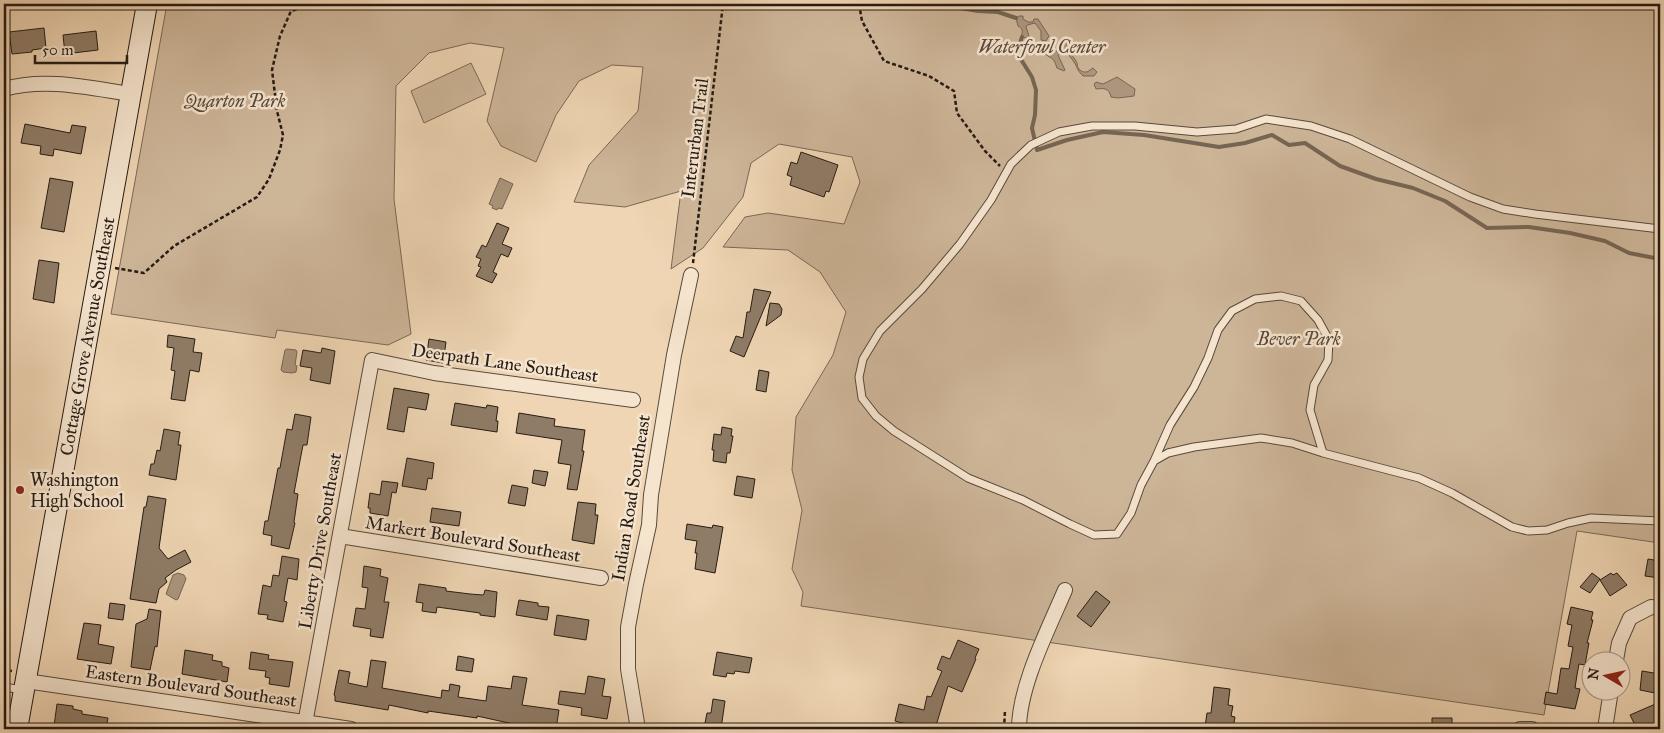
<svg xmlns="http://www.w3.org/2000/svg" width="1664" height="733" font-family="'IM FELL Great Primer',serif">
  <rect width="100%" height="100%" fill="#efd5b3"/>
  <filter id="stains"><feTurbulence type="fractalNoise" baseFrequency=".004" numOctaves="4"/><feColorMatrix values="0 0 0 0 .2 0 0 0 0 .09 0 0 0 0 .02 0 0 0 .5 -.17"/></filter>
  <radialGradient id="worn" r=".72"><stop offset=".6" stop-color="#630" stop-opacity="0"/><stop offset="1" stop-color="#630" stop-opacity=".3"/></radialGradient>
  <path fill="#cdb598" stroke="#7a6856" d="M167,4H1660V543L1577,531L1544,715L801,606L803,592L792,569L802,510L792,470L796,417L833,355L846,312L820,272L788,250L723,247L745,217L768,213L844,224L860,182L852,157L779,144L751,163L743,197L703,248L671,269L681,191L625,207L574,202L589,165L638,111L643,67L612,65L579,81L556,115L536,162L501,146L487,121L504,48L470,43L429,53L396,86L394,199L411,334L388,345L277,330L275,338L111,314Z
    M471,63L486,94L424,123L411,91Z"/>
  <path fill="#ab967d" stroke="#766553" d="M1019,16H1023V19L1028,22H1033L1034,19H1038L1049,36L1046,41L1041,40V31L1035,23L1027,25L1026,27L1030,39L1022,37C1021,32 1025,30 1018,26L1016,18Z
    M1062,42L1067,43C1066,52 1073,55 1076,61C1079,66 1076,65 1079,69C1082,72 1083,72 1087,72L1093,68L1097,72L1094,76H1083C1076,69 1078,68 1074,62C1071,57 1069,57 1068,52L1064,50L1058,55L1065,70L1064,71L1057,68C1053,55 1051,60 1043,52L1044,49L1049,47L1054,48L1058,53L1061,50Z
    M1117,77L1135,89L1134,96L1118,98L1111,97C1109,88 1104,88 1096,89L1094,84L1096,82L1103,84Z
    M500,178L513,184L502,209L498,208L497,210L492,208L493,206L489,204Z
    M287,349L296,350L297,352L295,365L297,366L296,372L292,373L283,372L281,370L285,350Z
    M178,573L184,575L186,579L178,599L176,600L166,594L173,575Z"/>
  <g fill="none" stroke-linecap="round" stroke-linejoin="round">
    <path stroke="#766553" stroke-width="4" d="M937,4L978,11L998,12L1016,18
      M1022,37L1017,53L1032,77L1036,90L1035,115L1032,128L1037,150L1067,140L1103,132L1144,135L1219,147L1245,143L1272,135L1289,145L1305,143L1340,166L1376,179L1413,188L1445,201L1487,228L1529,227L1570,233L1605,241L1629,253L1660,259"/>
  </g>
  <path fill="#8f7c67" stroke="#261b14" d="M44,28L46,48L32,50V52L12,54L9,32Z
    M96,31L98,50L65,54L63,35Z
    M25,124L70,133L72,125L86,127L81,154L54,149L53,156L40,154L41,146L21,143Z
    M801,152L838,165L829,192L826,191L824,197L790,185L792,177L787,175L791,162L797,164Z
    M50,178L73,182L64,232L41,228Z
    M497,223L509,228L502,244L512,248L508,257L501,254L493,272L497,274L492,283L476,276L481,267L478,266L481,259L476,257L482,245L486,247Z
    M39,260L59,263L54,303L33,299Z
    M754,289L771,292L744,357L730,351L736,336L743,338L747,312H750Z
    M770,303L779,304L782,309L781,315L766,326Z
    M168,335L195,339L193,352L202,353L199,372L190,370L185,401L171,399L175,371L171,370L174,348L167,347Z
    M429,339L446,342L443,363L426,360Z
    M322,348L335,351L330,384L310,380L312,368L300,366L303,350L321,353Z
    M759,370L769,372L766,392L756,390Z
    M394,388L429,394L426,410L408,407L404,432L387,429Z
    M455,403L486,408L487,405L498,407L496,421H498L497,432L451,425Z
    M519,413L555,419L554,426L585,430L582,451H584L577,490L567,489L571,465L558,463L562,440L516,433Z
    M295,414L311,417L307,445H303L299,466L294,493L298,494L294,522L295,523L289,549L271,545L272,536L263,534L265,521H268L278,468H280L287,429L292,430Z
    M722,427L732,429L731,436H733L730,453H727L726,463L713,461L714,450H712L714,434L721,435Z
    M164,429L180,432L178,445H181L176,480L149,475L151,464H154L157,450L160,451Z
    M407,458L434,463L432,479L428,478L426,490L402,486Z
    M534,470L548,472L545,486L532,483Z
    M737,476L755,479L752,498L734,495Z
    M382,481L398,483L396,493L392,492L388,516L370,513V508H368L370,493L380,495Z
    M512,485L528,488L525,506L508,503Z
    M148,496L166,499L159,548L168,559L185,550L191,562L176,570L165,578L167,582L159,589L156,603L130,599L144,507H146Z
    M578,502L596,504L595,515H598L594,544L572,540Z
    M432,508L461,512L459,526L430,522Z
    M687,524L712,528L713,525L723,527L715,573L695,569L697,553H695L697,541L685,539Z
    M282,556L299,559L297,580L288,578L284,601L287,602L283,622L267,619L268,615L258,614L263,585L271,587L273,575L279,576Z
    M1648,559L1660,561V578L1645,576Z
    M364,566L381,569L380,576L388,578L384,602H389L383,638L370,636L371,629L353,626L356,608L365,609L368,588L362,587Z
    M1592,573L1600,579L1590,593L1580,587Z
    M1611,573L1613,575L1617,573L1627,585L1610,596L1600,580Z
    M419,584L446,588V591L470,594L483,595L484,594L485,590L497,592L495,617L480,615V613L437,607L436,613L422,611L423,603L416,602Z
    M1096,591L1110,602L1091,627L1077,616Z
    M519,600L538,603V606L549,607L547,620L516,615Z
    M110,603L125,605L123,620L108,618Z
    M1571,607L1593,612L1591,620H1593L1587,643H1589L1585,665L1579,664L1577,675L1575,688L1580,689L1575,709L1544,704L1546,692L1557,694L1561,668L1569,669L1573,647L1568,646L1572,625L1567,624Z
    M149,609L161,611L157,647L155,646L150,670L131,667L136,624L147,619Z
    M557,615L589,620L586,640L554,635Z
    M84,623L101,625L98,644L114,647L111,664L77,659Z
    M958,640L979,649L975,658L976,659L962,692L948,686L935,729H917L909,727L910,725L895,721L899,704L924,710L927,696L931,697L942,671L937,669L942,656L950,659Z
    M185,650L213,655L212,660L222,662V666L229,668L227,682L182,674Z
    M251,652L269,655L268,659L293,662L289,687L269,684L270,678L265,677L266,671L249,669Z
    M717,652L752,658L749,673L735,671L734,674L727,673L726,677L713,675Z
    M458,656L474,659L472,672L456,670Z
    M371,660L386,662L382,688L441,698L442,690L449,691L450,684L460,686L458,697L486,701L488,686L511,689L513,676L527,678L522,705L559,710L556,729L527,727L477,716V718L428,711V713L389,705L388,710L335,701V696L334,695L339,670L350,672L348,683L367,687Z
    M1642,671L1660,674V694L1640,690Z
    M588,676L605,679L602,696L611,697L607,719L581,715L582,708L558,704L560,691L585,694Z
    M1214,687L1230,689L1228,705L1233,706L1231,716L1235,717L1233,729H1209V728L1205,727L1207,713H1211Z
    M713,699L725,701L721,729L704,728L707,713H711Z
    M1660,702V729H1637L1630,715Z
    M57,704L73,706V709L82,711V714L108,718L106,729H77L54,726Z
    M1432,718H1452V729H1432Z"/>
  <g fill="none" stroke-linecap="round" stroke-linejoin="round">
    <defs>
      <path id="lane" d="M1660,229L1535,214L1503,209L1470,197L1350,139L1311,126L1266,119L1236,129L1197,132L1135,126H1092L1059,132L1031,145L1011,164L991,200L960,244L922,289L880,331L863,359L859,377L862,398L876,416L894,431L968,478L1023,500L1070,524L1094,535L1117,534L1131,513L1141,485L1154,461L1170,425L1194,387L1208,358L1218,330L1232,311L1255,299L1281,296L1301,301L1318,320L1329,340L1328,360L1314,385L1310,410L1323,453L1419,478L1452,493L1512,527L1528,531L1547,530L1568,523L1591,518L1660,521
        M1154,461L1168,453L1194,447L1261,438L1292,443L1323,453
        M4,687L23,690"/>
      <path id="street" d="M4,89C45,77 90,88 131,94
        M340,536L601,578
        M1616,660L1619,643L1630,618L1651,607L1660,608
        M26,681L351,729
        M304,729L372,360L434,373L633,400
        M638,729L628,669V627L636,584L649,525L651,495L674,355L691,275
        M1019,729C1019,686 1048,630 1065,590
        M1520,729H1532
        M1605,729L1611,690"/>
      <g id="secondary">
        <path id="s1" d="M17,729L147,4"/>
      </g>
    </defs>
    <use href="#lane" stroke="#584a3c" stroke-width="9"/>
    <use href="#street" stroke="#584a3c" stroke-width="16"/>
    <use href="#secondary" stroke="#261b14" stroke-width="22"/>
    <path stroke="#261b14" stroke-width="2.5" stroke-dasharray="4 2.5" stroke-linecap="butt" d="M859,4L862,21L884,61L929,76L954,91L957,113L985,151L1000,166
      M693,263L723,4
      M115,268L144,273L174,246L257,197L269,179L280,150L283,135L277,111L272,70L280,36L291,11L316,4
      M4,670L12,671
      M1004,729L1005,710"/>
    <use href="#lane" stroke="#f5e4ce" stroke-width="7"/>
    <use href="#street" stroke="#f5e4ce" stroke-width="14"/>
    <use href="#secondary" stroke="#f5e4ce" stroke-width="20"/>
  </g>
  <circle fill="#8f2418" stroke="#f5e4ce" stroke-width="2" cx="20" cy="490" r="5"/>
  <g text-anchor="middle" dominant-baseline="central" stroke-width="5" stroke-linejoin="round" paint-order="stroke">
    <g font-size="18" font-style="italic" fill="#58493c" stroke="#f5e4ce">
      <text x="1042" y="47">Waterfowl Center</text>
      <text x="235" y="101">Quarton Park</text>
      <text x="1299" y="339">Bever Park</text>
    </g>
    <g font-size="18" fill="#261b14" stroke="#f5e4ce">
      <text transform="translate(695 138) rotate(-83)">Interurban Trail</text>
      <text stroke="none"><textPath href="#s1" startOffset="399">Cottage Grove Avenue Southeast</textPath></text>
      <text transform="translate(505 363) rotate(8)">Deerpath Lane Southeast</text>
      <text transform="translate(631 498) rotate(-81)">Indian Road Southeast</text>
      <text transform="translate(473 539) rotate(9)">Markert Boulevard Southeast</text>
      <text transform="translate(320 541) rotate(-80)">Liberty Drive Southeast</text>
      <text transform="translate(191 686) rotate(8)">Eastern Boulevard Southeast</text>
    </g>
    <g font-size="18" fill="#261b14" stroke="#f5e4ce" text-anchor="start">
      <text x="30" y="480">Washington<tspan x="30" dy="21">High School</tspan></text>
    </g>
  </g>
  <rect width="1664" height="733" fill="none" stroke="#efd5b3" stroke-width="20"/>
  <rect x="5" y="5" width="1654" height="723" fill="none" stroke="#261b14" stroke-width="2.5"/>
  <rect x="10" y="10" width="1644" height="713" fill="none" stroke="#261b14"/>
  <g transform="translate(1606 676) rotate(279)"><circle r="24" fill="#f5e4ce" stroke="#a29484"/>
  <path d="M0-4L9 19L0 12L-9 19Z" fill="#8f2418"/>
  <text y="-8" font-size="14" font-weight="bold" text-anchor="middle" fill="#261b14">N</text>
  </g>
  <path d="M35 55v8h92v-8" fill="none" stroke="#261b14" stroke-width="2.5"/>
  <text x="42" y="55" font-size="15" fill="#261b14" stroke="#f5e4ce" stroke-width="4" paint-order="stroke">50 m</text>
  <rect width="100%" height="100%" filter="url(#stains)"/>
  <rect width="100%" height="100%" fill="url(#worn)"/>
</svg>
